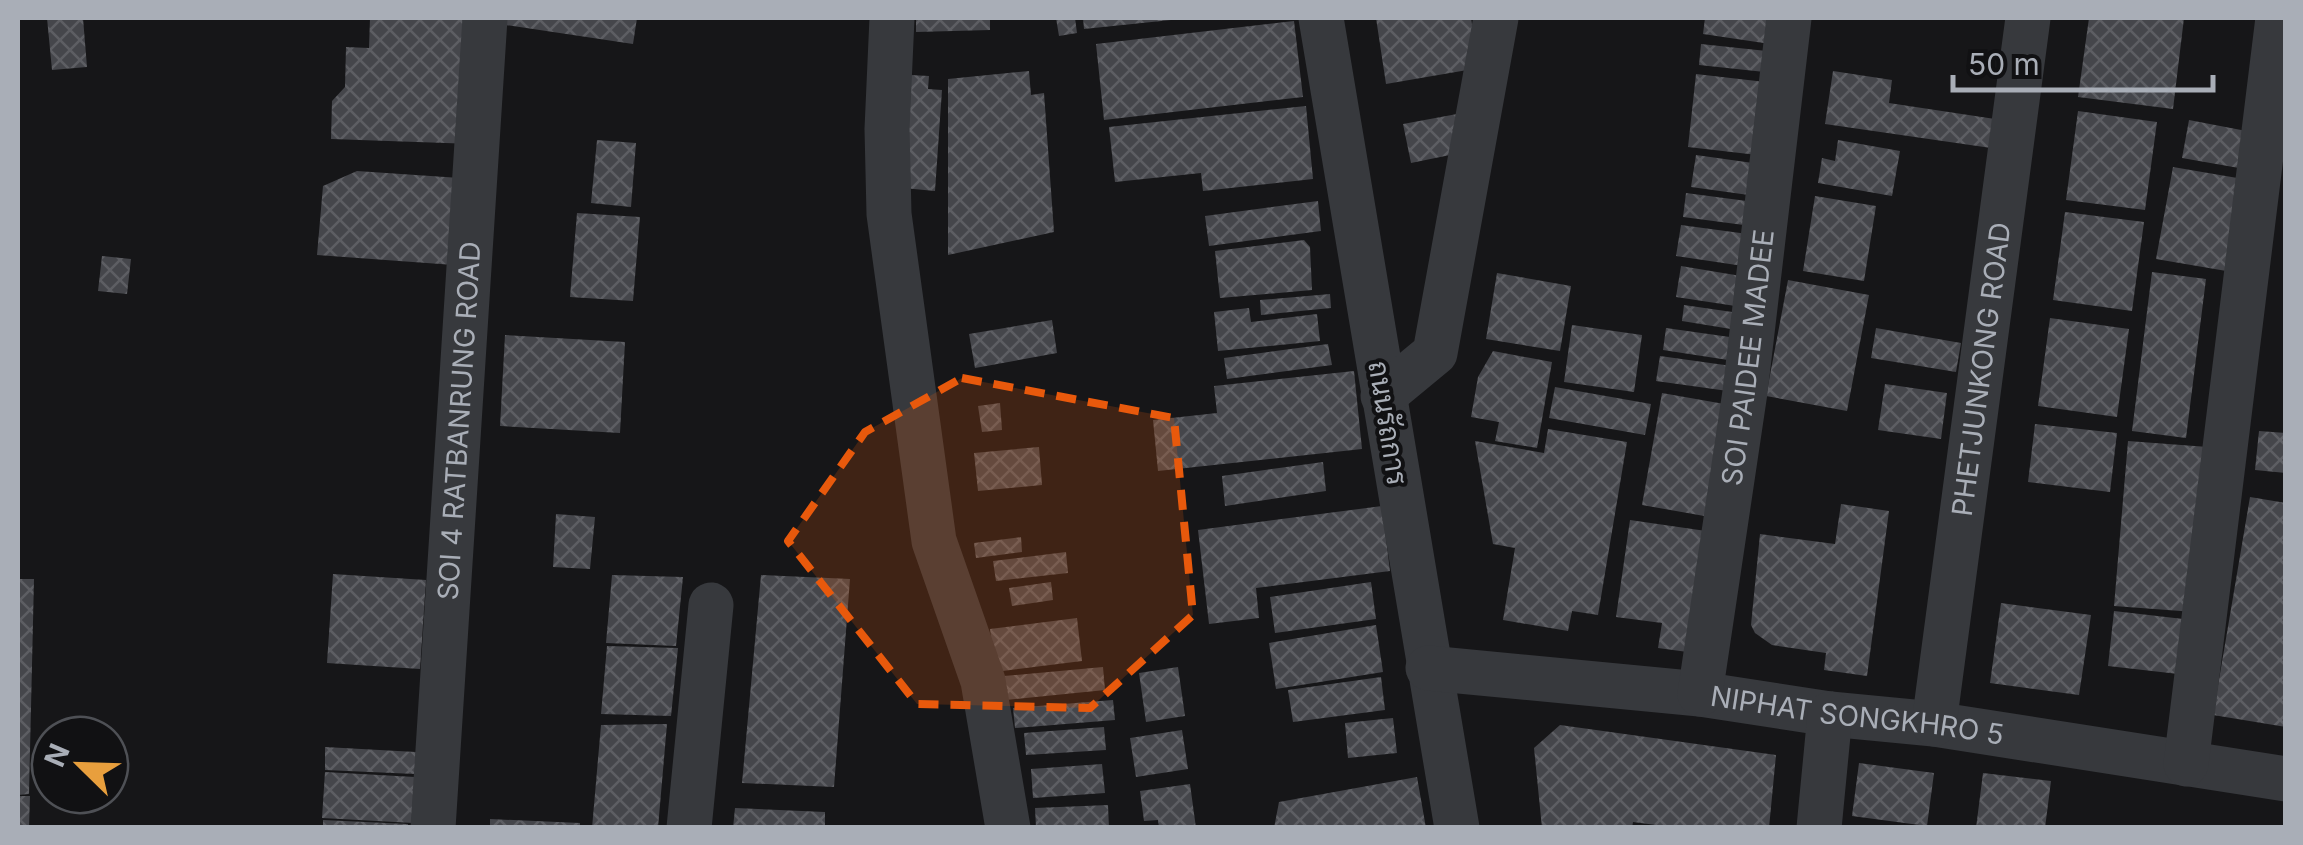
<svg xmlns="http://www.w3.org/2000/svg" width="2303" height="845" font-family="Inter,Sarabun,sans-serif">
  <defs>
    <pattern id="building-cross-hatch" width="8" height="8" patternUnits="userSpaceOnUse" patternTransform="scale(2.5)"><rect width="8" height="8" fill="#45464b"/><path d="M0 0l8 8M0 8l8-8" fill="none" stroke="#5d5e63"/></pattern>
  </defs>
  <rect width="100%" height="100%" fill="#161618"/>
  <path fill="url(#building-cross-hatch)" d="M47,18H83L87,67L52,70Z
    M370,18H479L474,144L331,139L332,101L345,87L346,47L369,48Z
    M500,18H637L633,44L499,24Z
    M916,18H990V30L916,32Z
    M1056,18H1075L1077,33L1059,36Z
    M1083,18H1171V20L1084,29Z
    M1376,18H1471L1479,68L1386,84Z
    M1705,18H1781L1777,45L1703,34Z
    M2089,18H2184L2173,109L2078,97Z
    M1294,21L1303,97L1104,120L1096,44Z
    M1701,44L1776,52L1774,73L1699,65Z
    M1029,71L1031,95L1044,93L1054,232L948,255V79Z
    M1833,71L1892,80L1889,103L1995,119L1991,148L1825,124Z
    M1696,74L1774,83L1766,156L1688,147Z
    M911,75L929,76L928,89L942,90L935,191L903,188Z
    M1306,106L1313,179L1203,191L1201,173L1115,182L1109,127Z
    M2078,111L2157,122L2145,210L2066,200Z
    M1457,114L1450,155L1411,163L1403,124Z
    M2189,120L2262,134L2256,171L2182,158Z
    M597,140L636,143L631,207L591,203Z
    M1838,140L1900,151L1892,196L1818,183L1822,158L1835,161Z
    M1696,155L1760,164L1756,196L1691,187Z
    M2173,167L2255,181L2238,273L2156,259Z
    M357,171L460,178L454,265L317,255L323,186Z
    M1686,193L1762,203L1759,227L1683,217Z
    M1815,196L1876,206L1864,281L1803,271Z
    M1318,201L1321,231L1209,246L1205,216Z
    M2065,212L2144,222L2132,311L2053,300Z
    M577,213L640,217L633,301L570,297Z
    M1681,225L1755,235L1750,267L1676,256Z
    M1304,240L1310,247L1312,290L1220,298L1215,251Z
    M102,256L131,259L127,294L98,291Z
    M1681,266L1747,277L1742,307L1676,297Z
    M2152,272L2206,279L2186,438L2132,431Z
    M1497,273L1571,286L1560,351L1486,339Z
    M1788,280L1869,295L1847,411L1766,396Z
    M1330,294L1331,308L1261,315L1260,300Z
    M1684,305L1746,314L1743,331L1682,321Z
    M1249,308L1251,322L1317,314L1320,341L1218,351L1214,312Z
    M2050,318L2129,329L2117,417L2038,406Z
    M1052,320L1057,353L975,368L969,334Z
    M1572,325L1642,335L1634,392L1564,382Z
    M1666,328L1744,339L1741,362L1663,350Z
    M1876,328L1961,343L1956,372L1871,358Z
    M505,335L625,342L620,433L500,426Z
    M1328,344L1332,365L1227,379L1224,358Z
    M1493,351L1552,362L1537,448L1495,441L1499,422L1471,417L1478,377Z
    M1660,356L1739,367L1735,392L1656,381Z
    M1354,371L1362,449L1158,471L1153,420L1217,413L1214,386Z
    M1885,384L1947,393L1941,439L1878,430Z
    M1555,387L1651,404L1645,435L1549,418Z
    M1662,393L1730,405L1710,517L1642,505Z
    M1000,403L1002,430L982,432L978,406Z
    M2035,424L2117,433L2110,492L2028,482Z
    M1548,429L1627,442L1598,615L1572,611L1568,631L1503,620L1515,548L1493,544L1475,441L1544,453Z
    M2259,431L2286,433V473L2255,470Z
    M2128,441L2208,447L2194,612L2114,606Z
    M1039,447L1042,485L978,491L974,453Z
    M1323,462L1326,491L1225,506L1222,476Z
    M2250,497L2286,503V727L2213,715Z
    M1841,504L1889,511L1867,676L1824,670L1826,653L1772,645L1755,633L1751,625L1760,534L1835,544Z
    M1382,506L1390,571L1256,588L1259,618L1209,624L1198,530Z
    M556,514L595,517L590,569L553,567Z
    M1630,520L1713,532L1695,653L1658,648L1662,623L1616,617Z
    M1021,537L1022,552L976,558L974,543Z
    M1066,552L1068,573L996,581L993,561Z
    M333,574L426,580L420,669L327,663Z
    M612,575L683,577L676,646L606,643Z
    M761,575L850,579L834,787L742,783Z
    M18,579H34L29,794L18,795Z
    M1051,582L1053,600L1012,606L1009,588Z
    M1371,582L1376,619L1275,633L1270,597Z
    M2001,603L2091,615L2079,695L1990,683Z
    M2114,611L2192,620L2187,675L2108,666Z
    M1077,618L1082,661L995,672L990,629Z
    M1376,625L1383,672L1276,689L1269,643Z
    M607,646L678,648L671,716L601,714Z
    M1103,667L1105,690L1006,700L1004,676Z
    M1178,667L1185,716L1146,722L1139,673Z
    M1381,677L1385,710L1293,722L1288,690Z
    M1113,700L1115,720L1015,728L1013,708Z
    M1393,718L1397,753L1348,758L1345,723Z
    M667,724L658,828H592L601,725Z
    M1560,725L1776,755L1769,828H1679L1633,822L1632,828H1542L1534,748Z
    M1104,727L1106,750L1026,755L1024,733Z
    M1182,730L1188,769L1136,777L1130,738Z
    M325,747L416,752L415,774L325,770Z
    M1859,763L1934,773L1927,826L1852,816Z
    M1102,764L1105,793L1033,798L1031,769Z
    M325,772L415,777L413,823L322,818Z
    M1983,773L2051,781L2045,828H1976Z
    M1417,777L1426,828H1274L1279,802Z
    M1190,784L1196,828H1159L1158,820L1144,821L1140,791Z
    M18,796H30L29,828H18Z
    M1108,805L1109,828H1036L1035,808Z
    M735,808L825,812V828H733Z
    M490,819L580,823V828H490Z
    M323,820L408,824V828H323Z"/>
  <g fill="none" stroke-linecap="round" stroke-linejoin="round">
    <g stroke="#37393d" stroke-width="45">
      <path d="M892,18L887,129L889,214L934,541L983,681L1008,828"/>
      <path d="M1321,18L1457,828"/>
      <path d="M1383,396L1435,353L1496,18"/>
      <path id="s1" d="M1428,668L1700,694L1830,714L1934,724L2286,779"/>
      <path id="s2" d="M1700,694L1745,392L1789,18"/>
      <path id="s3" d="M1934,724L2028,18"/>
      <path d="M2186,764L2278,18"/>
      <path id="s4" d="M433,828L485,18"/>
      <path d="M689,828L711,605"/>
      <path d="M1819,828L1830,714"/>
    </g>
  </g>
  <path fill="#e8590c" fill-opacity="0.2" stroke="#e8590c" stroke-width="8" stroke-dasharray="20 12" stroke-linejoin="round" d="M962,378L1174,418L1193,615L1090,708L917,704L788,541L865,432Z"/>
  <g text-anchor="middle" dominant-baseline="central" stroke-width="8" stroke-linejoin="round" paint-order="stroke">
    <g font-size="28" fill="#a9aeb7" stroke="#111113">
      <text stroke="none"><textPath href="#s2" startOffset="340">SOI PAIDEE MADEE</textPath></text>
      <text stroke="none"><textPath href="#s3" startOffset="358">PHETJUNKONG ROAD</textPath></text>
      <text stroke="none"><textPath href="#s4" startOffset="408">SOI 4 RATBANRUNG ROAD</textPath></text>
      <text transform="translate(1388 423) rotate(81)">ถนนรัถการ</text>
      <text stroke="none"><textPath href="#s1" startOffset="432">NIPHAT SONGKHRO 5</textPath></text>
    </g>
  </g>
  <rect width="2303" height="845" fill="none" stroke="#a9aeb7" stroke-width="40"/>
  <g transform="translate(80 765) rotate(293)"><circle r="48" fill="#111113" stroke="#4e5055" stroke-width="2.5"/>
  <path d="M0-8L18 38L0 25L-18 38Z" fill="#e89f3d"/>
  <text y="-15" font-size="28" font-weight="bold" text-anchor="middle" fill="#a9aeb7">N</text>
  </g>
  <path d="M1953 75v15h260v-15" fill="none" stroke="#a9aeb7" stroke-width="5"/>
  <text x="1968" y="75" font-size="30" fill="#a9aeb7" stroke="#111113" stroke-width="8" paint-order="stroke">50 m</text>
</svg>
